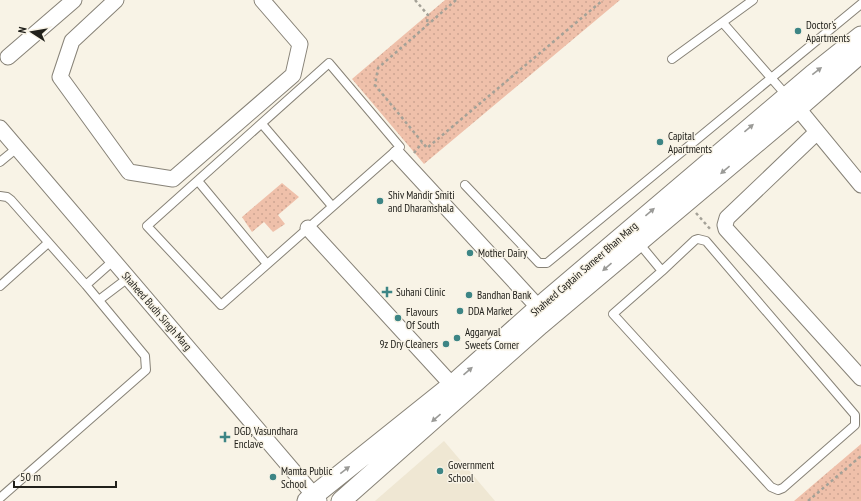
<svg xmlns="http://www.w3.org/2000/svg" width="861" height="501" font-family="'PT Sans Narrow',sans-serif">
  <defs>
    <pattern id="grass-dots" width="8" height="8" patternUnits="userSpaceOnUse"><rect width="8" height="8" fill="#efc0aa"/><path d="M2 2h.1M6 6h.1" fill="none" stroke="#cda592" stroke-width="1.8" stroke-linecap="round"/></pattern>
  </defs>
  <rect width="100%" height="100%" fill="#f8f3e6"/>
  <path fill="#efe7d3" d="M444,441L495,501H375Z"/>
  <path fill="url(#grass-dots)" d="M445,0H620L424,164L352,79Z
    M282,183L299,197L278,215L285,224L273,232L264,222L252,232L242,217Z
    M861,444V501H794Z"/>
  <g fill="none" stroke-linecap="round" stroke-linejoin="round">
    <defs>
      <path id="service" d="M723,23L787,96
        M672,59L753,0
        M329,63L400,147L221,305L147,226Z
        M262,124L332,206
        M0,162L17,148
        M198,181L267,264
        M465,185L539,263H547L861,4
        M0,196L7,197L11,200L86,285
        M638,242L662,271L613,314L771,487L778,490L783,488L855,425V415L706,241L698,239L695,240L662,271
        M0,286L48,243
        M99,300L128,278
        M0,498L146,370L145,356L86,285L113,261"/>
      <path id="minor" d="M116,0L72,41L60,77L129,172L173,179L293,75L300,44L262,0
        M8,57L74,0
        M791,100L861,185
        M0,128L319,501
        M817,132L727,218L725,225L726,229L861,378
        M397,154L539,308
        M308,228L452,385"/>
      <path id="tertiary" d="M307,501L452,385L546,301L812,75L861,36
        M341,501L540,325L798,108L861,53"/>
    </defs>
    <use href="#service" stroke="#878277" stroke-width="10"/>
    <use href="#minor" stroke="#878277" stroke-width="17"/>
    <use href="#tertiary" stroke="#878277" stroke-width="21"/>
    <path stroke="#a4a197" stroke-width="2.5" stroke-dasharray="3 3" stroke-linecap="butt" d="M415,0L428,15L427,23
      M456,0L378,68L375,85L427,148L603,0
      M414,153L422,143
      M696,213L711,230
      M808,501L861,456"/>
    <use href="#service" stroke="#fff" stroke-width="8"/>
    <use href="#minor" stroke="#fff" stroke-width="15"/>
    <use href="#tertiary" stroke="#fff" stroke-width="19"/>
  </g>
  <defs><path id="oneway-solid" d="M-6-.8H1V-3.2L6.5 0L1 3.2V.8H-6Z"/></defs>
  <g fill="#9b9b98">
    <use href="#oneway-solid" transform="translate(817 71) rotate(-38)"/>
    <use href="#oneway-solid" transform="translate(749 128) rotate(-40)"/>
    <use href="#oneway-solid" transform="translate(725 170) rotate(140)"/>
    <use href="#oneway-solid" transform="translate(650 212) rotate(-40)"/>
    <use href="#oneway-solid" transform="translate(607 267) rotate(139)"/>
    <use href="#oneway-solid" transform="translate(468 371) rotate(-41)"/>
    <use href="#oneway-solid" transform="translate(436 418) rotate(139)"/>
    <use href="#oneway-solid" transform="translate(345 470) rotate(-38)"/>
  </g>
  <g fill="#3d8585" stroke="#f8f3e6" stroke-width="1.5">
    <circle cx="798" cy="31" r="4"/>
    <circle cx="660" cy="142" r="4"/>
    <circle cx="380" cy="201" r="4"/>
    <circle cx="470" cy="253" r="4"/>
    <path d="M385 286h4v4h4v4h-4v4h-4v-4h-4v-4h4z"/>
    <circle cx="469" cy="295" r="4"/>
    <circle cx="460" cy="311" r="4"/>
    <circle cx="398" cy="318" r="4"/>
    <circle cx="457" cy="338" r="4"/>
    <circle cx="446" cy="344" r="4"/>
    <path d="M223 431h4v4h4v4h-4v4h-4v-4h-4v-4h4z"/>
    <circle cx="440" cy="471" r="4"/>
    <circle cx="273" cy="477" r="4"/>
  </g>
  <g text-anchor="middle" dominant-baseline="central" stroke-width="3" stroke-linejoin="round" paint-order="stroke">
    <g font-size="11" fill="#21201b" stroke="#f8f3e6" text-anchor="start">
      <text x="806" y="25">Doctor's<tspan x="806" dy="13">Apartments</tspan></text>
      <text x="668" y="136">Capital<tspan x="668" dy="13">Apartments</tspan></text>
      <text x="388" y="195">Shiv Mandir Smiti<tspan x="388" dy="13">and Dharamshala</tspan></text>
      <text x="478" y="253">Mother Dairy</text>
      <text x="396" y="292">Suhani Clinic</text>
      <text x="477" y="295">Bandhan Bank</text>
      <text x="468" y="311">DDA Market</text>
      <text x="406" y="312">Flavours<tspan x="406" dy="13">Of South</tspan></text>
      <text x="465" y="332">Aggarwal<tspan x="465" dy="13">Sweets Corner</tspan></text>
      <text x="438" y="344" text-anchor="end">9z Dry Cleaners</text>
      <text x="234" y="431">DGD, Vasundhara<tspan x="234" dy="13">Enclave</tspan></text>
      <text x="448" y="465">Government<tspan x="448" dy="13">School</tspan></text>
      <text x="281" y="471">Mamta Public<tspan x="281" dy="13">School</tspan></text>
    </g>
    <g font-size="11" fill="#21201b" stroke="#f8f3e6">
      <text transform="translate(584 269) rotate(-41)">Shaheed Captain Sameer Bhan Marg</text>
      <text transform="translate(157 311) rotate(49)">Shaheed Budh Singh Marg</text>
    </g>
  </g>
  <g transform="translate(32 32) rotate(282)" stroke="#f8f3e6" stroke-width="3" paint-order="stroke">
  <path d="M0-3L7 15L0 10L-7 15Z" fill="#21201b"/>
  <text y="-6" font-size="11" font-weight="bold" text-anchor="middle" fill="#21201b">N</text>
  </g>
  <path d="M14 481v6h102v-6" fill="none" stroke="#21201b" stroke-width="2"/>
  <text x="20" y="481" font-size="12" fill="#21201b" stroke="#f8f3e6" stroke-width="3" paint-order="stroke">50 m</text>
</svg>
